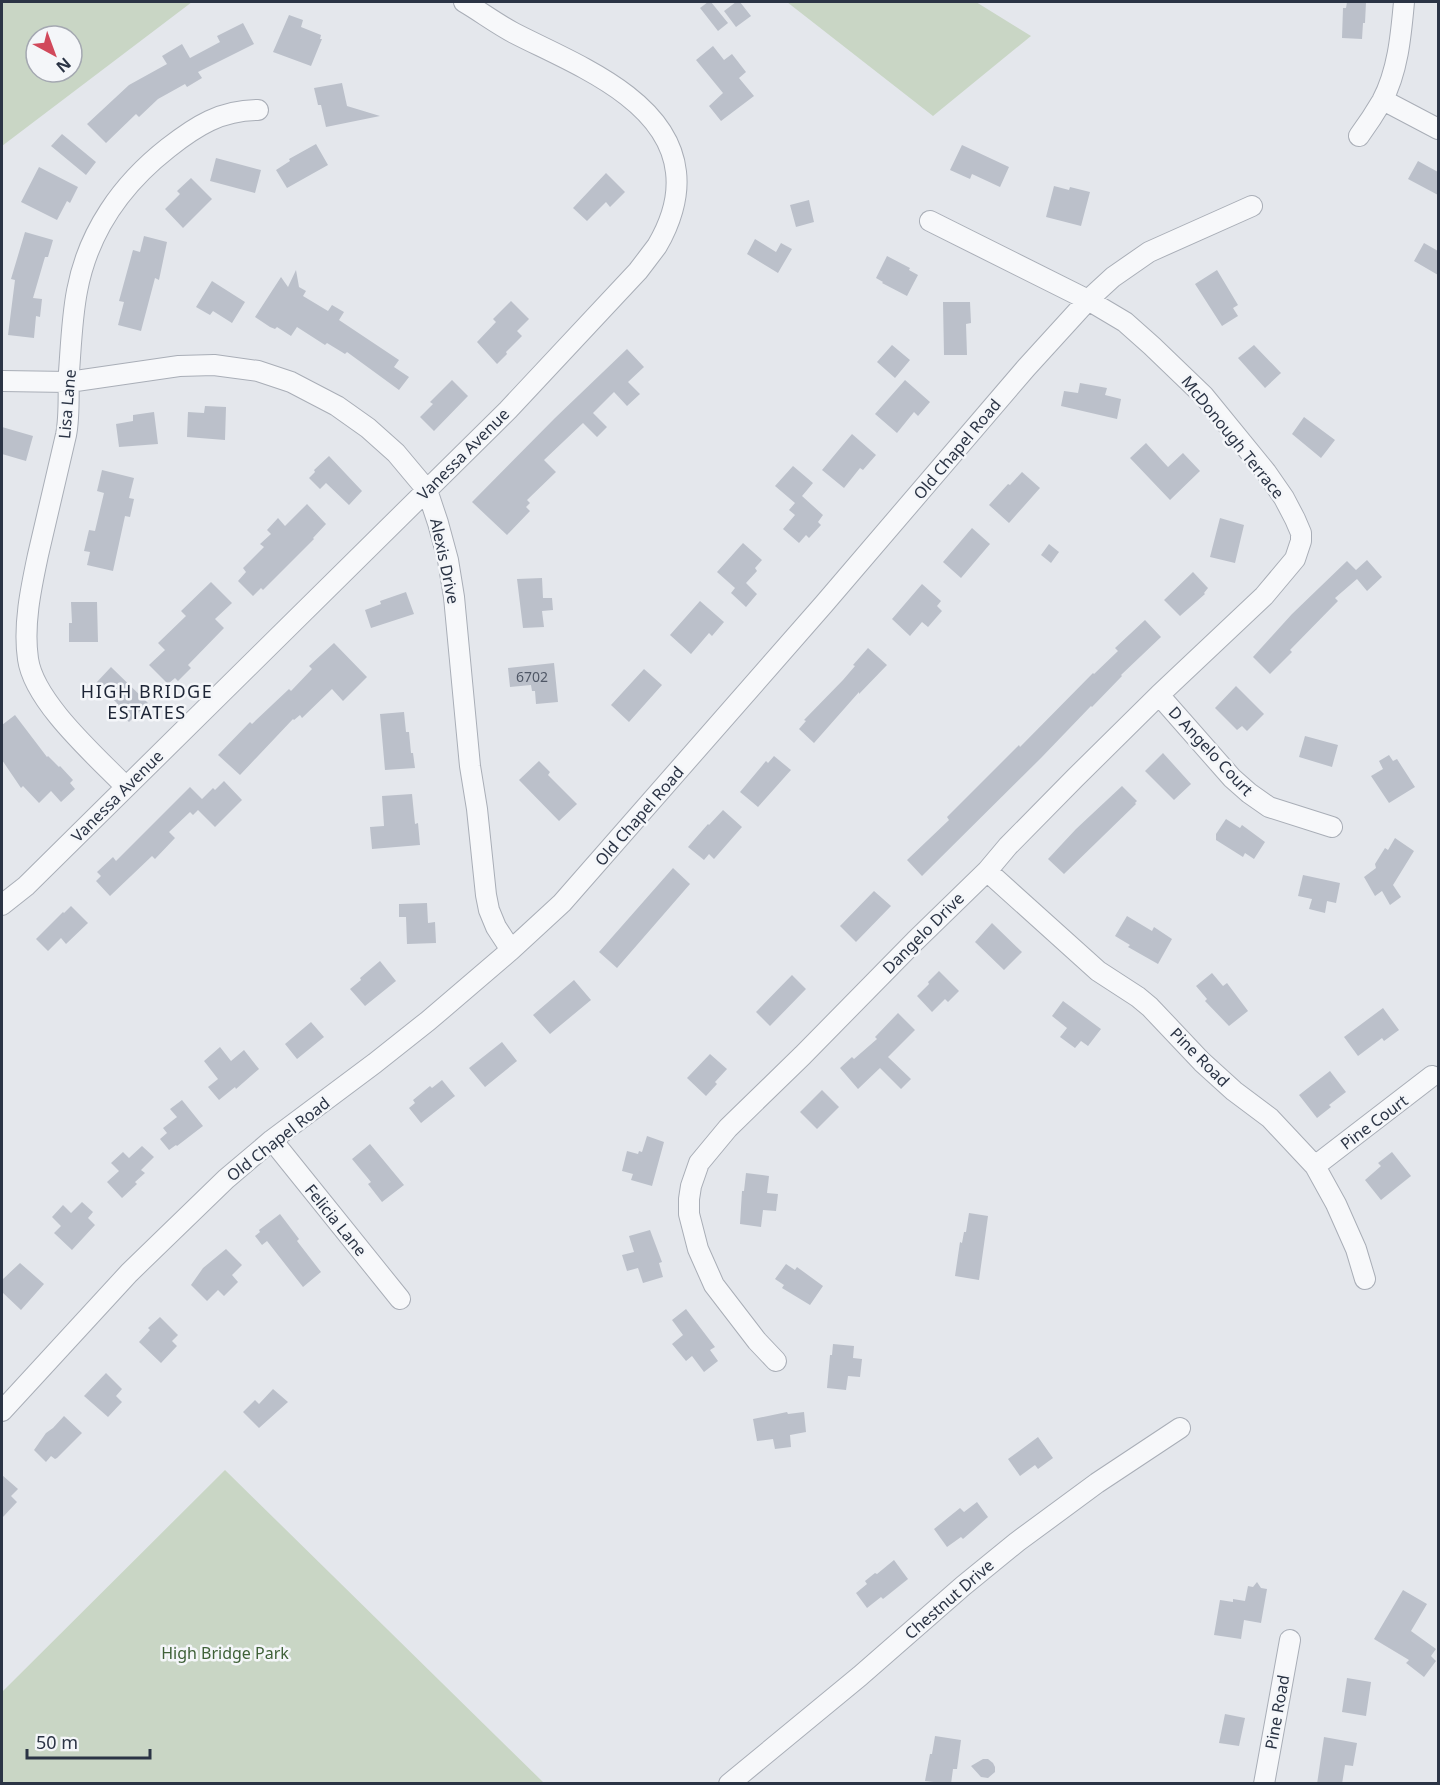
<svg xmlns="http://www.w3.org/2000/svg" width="1440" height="1785" font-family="'Noto Sans',sans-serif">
  <rect width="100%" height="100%" fill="#e4e7ec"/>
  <path fill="#c9d6c5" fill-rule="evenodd" d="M2,2H192L2,146ZM36,36H72V72H36Z
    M787,2H976L1031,36L933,116Z
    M225,1470L544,1783H2V1692Z"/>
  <path fill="#bbc0ca" d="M708,2H711L728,23L718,31L700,8Z
    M736,2H740L751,16L736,27L724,11Z
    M1347,2H1366L1365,23H1363L1362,39L1342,38L1343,8H1346Z
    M289,15L303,20L301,27L321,35L320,39H322L311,66L273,52Z
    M243,23L254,44L198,72L202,78L187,87L185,84L158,99L139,117L136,114L106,143L87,124L129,85L167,64L162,56L182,44L190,58L220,42L217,36Z
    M713,46L724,60L732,54L746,72L739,78L754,96L721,121L709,106L723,93L696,60Z
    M342,83L347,106L380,116L326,127L321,105H318L314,88Z
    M62,134L96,162L86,175L51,146Z
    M316,144L328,165L287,188L276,170L290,161L289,159Z
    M962,145L1009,167L1000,187L972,174L970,179L950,170Z
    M216,158L261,170L255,193L210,181Z
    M1418,161L1438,172V195L1408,179Z
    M39,167L78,187L70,203L67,201L57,220L21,202Z
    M606,173L625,192L610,207L606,202L587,221L573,208Z
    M191,178L212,199L183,228L165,209L180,194L177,191Z
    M1054,186L1069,190L1070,187L1090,192L1081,226L1046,217Z
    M809,200L814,222L796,227L790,205Z
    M25,232L53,240L48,257H45L33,298L42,299L40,317L36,316L34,338L8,335L15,280L11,279Z
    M144,236L167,242L159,280L155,278L141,331L118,325L124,302L119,301L133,250L140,252Z
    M755,239L776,252L781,243L792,249L778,273L747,254Z
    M1424,243L1438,251V275L1414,261Z
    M887,256L910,268L909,270L918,275L907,296L882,283L883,282L876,278Z
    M296,270L299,287L306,291L303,296L328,311L332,305L344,312L339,320L399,360L394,367L409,377L399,390L347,352L345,354L327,343L325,345L297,327L291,336L277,327L275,329L270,327L255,317L281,277L288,287Z
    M1217,270L1238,305L1233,308L1238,316L1222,326L1195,284Z
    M212,281L245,302L232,323L213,311L210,315L196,307Z
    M511,301L529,319L517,331L522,336L506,352L507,354L497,364L477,342L496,322L493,319Z
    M943,302H970L971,323L966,324L967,355H944Z
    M892,345L910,360L895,378L877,362Z
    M1254,345L1281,373L1265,388L1238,358Z
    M627,349L644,367L628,382L640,394L627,406L614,392L593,413L607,427L597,437L583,423L544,460L556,472L527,500L530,503L526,507L530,511L507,535L472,502L555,418Z
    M452,380L468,396L434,431L420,417L433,404L430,402Z
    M905,380L930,402L918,416L914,412L897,433L875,414Z
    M1080,383L1107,388L1105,395L1121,399L1117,419L1061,406L1064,391L1078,393Z
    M205,406L226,407L225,440L187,437L188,412L204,413Z
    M154,412L158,444L119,447L116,424L133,421V415Z
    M1304,417L1335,440L1321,458L1292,434Z
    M2,427L33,436L26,461L2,454Z
    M852,434L876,455L863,470L860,468L844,488L822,470Z
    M1146,443L1168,467L1183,453L1200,471L1170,500L1130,458Z
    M329,456L362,491L349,505L326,483L320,489L309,478L315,472L314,470Z
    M793,466L813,483L802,496L823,515L818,522L821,525L809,538L806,535L799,543L783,529L795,515L789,510L795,503L775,486Z
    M102,470L134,478L129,498L134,499L130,517L125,516L113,571L87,565L90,552L84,551L89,530L95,531L104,493L97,491Z
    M1022,472L1040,488L1009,523L989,505L1008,484L1010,485Z
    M307,504L326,524L313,538L314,539L263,590L261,588L253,596L238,581L246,572L243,568L264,547L260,544L271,534L267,530L278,518L285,526Z
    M1220,518L1244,525L1235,563L1210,557Z
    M972,528L990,544L961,578L943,562Z
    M743,543L762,560L755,568L757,571L746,583L757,594L746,607L731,593L735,588L717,572Z
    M1049,544L1059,552L1051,563L1041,555Z
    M1367,560L1382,577L1367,591L1357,579L1335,598L1338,601L1290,650L1292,652L1270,674L1253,657L1292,614L1347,561L1356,570Z
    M1193,572L1208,588L1204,593L1205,594L1180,616L1164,600Z
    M542,578L543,598H552L553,610L542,611L544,627L523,628L517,579Z
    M211,582L232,603L215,619L224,628L188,665L191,668L178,681L175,678L168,684L149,665L165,650L158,643L186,616L181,611Z
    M922,584L941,601L937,606L942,611L928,627L922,622L910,636L892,619Z
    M406,592L414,614L371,628L365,610L381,604L380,601Z
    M700,601L724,622L712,636L709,633L691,654L670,635Z
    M71,602H97L98,642H69V623H72Z
    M1145,620L1161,637L1121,675L1122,676L1092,707L1091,706L1041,758L922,876L907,860L949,820L947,817L1019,745L1020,747L1093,673L1094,674L1118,651L1115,648Z
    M334,643L367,677L343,701L332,689L302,718L300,715L294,720L293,719L240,775L218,755L250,722L252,724L289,689L291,691L312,669L309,666Z
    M868,648L887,665L859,694V692L814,743L799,729L806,721L804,720L843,680L855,666L853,665Z
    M554,663L558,702L536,704L535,691H532L531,685L510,687L508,668Z
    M111,667L148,703L129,722L113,707L117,703L96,683Z
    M644,669L662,685L629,722L611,705Z
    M1236,686L1264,714L1247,731L1242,726L1237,730L1215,708Z
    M404,712L406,732H409L411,753H413L415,768L385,770L380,714Z
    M15,715L47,757L48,756L59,767L60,766L73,780L70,783L75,789L61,802L51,791L39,803L23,786L21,788L2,760V725Z
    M1305,736L1338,745L1332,767L1299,757Z
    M1163,753L1191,784L1174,800L1145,771Z
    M1389,755L1393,761L1397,759L1415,787L1389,803L1371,776L1383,769L1379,761Z
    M774,756L791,770L758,807L740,792L766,761L768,763Z
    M539,761L550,772L548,775L577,804L559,821L519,780Z
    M224,781L242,800L215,827L198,810L193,815L190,812L169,832L175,838L155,859L152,856L110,896L96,881L101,876L97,872L113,857L116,861L190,787L202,799L213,788L215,790Z
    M1122,786L1137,801L1135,803L1136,804L1064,874L1048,859L1076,829Z
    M412,794L415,824L418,823L420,845L372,849L370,827L384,826L382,796Z
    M723,810L742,827L714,859L709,854L704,860L688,847L708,824L709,825Z
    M1226,819L1240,828L1242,825L1265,842L1254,859L1245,853L1243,857L1216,840V834Z
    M1395,838L1414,851L1393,885L1401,897L1390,905L1382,891L1375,896L1364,877L1376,868L1375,864L1385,848L1388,850Z
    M673,868L690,884L617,968L599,952Z
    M1303,875L1340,883L1336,903L1327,901L1325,913L1309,909L1312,899L1298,896Z
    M874,891L891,906L856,942L840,926Z
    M427,903L428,923L435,922L436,943L407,944L406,917H399V904Z
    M71,906L88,923L66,944L61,938L48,951L36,939L63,912L64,913Z
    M1127,916L1152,931L1154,927L1172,939L1158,964L1128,947L1130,945L1115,936Z
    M992,923L1022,952L1004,970L975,942Z
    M380,961L396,981L365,1006L350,989L361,980L360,978Z
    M939,971L959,991L948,1002L945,999L932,1012L917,996L929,984L928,982Z
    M1212,973L1223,986L1227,983L1248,1011L1229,1026L1205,1001L1207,999L1196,986Z
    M792,975L806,989L770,1026L756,1012Z
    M574,980L591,1000L550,1034L533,1015Z
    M1063,1001L1101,1029L1088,1046L1081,1041L1075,1048L1060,1037L1067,1028L1052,1016Z
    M1383,1008L1399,1030L1384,1041L1382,1038L1358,1056L1344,1037Z
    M898,1013L915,1030L888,1057L911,1079L901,1089L880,1068L858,1089L840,1068L852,1057L854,1059L877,1039L875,1037Z
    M311,1022L324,1037L297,1059L285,1044Z
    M502,1042L517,1061L485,1087L469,1068Z
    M220,1047L231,1061L244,1050L259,1069L236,1089L235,1087L219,1100L208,1087L218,1079L204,1061Z
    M710,1054L727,1069L715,1082L717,1084L706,1096L687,1078Z
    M1330,1071L1346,1092L1329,1105L1331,1107L1317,1118L1299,1095Z
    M442,1080L455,1096L421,1123L409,1108L415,1103L413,1100L430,1086L432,1088Z
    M822,1090L839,1107L817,1129L800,1112Z
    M182,1100L203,1126L177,1146L176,1145L169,1150L160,1139L167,1133L163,1128L177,1117L170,1109Z
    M647,1136L664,1142L652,1186L631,1180L633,1174L622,1171L627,1151L638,1154L639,1151L642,1152Z
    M370,1144L404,1185L382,1202L368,1184L371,1182L352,1159Z
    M142,1146L154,1157L141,1170L145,1173L135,1182L137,1184L122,1198L107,1182L119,1171L111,1163L123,1152L129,1158Z
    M1392,1152L1411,1176L1381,1200L1365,1180L1381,1166L1378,1163Z
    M746,1173L769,1176L767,1193L778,1194L776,1211L763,1210L761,1227L740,1224L742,1191H744Z
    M82,1202L93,1212L88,1218L95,1225L72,1250L54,1233L61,1226L52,1217L63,1205L71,1213Z
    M969,1213L988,1216L979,1280L955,1276L960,1242L962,1243L964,1232H966Z
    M280,1214L299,1239L297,1241L321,1272L303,1287L267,1241L262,1245L255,1236L260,1232L259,1230Z
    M650,1230L662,1262L659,1263L663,1277L643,1283L638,1268L627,1271L622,1255L634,1252L629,1236Z
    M226,1249L242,1265L232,1275L238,1282L224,1296L218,1290L207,1301L191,1285L203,1268Z
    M20,1263L44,1284L21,1310L2,1292V1280Z
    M786,1264L795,1270L797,1267L823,1286L810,1305L782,1288L784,1285L775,1279Z
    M686,1309L715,1347L710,1350L718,1361L704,1372L692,1356L686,1361L672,1344L683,1335L672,1320Z
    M160,1317L178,1335L172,1341L177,1346L161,1363L139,1342L150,1330L148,1328Z
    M833,1344L854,1346L853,1358L862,1359L860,1377L848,1376L846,1390L827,1388L830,1355H832Z
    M106,1373L122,1389L116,1396L122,1402L108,1417L84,1396Z
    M273,1389L288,1402L259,1428L243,1412L255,1400L259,1404Z
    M787,1412L788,1414L804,1412L806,1432L790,1435L791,1447L775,1449L773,1439L757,1441L753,1419Z
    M64,1416L82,1433L57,1458L55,1459L51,1456L46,1462L34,1450L46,1433L53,1428Z
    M1038,1437L1053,1458L1038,1469L1035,1465L1020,1476L1008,1459Z
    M2,1475L18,1489L11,1496L17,1502L2,1518Z
    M977,1502L988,1517L963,1539L961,1537L947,1547L934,1529L960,1508L964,1512Z
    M894,1560L908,1579L883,1599L881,1597L867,1608L856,1593L867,1584L865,1581L875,1573L877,1574Z
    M1257,1582L1261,1588L1267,1589L1261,1623L1244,1620L1241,1639L1214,1635L1220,1600L1233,1602V1599L1245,1601L1248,1586L1253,1587Z
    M1403,1590L1427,1604L1411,1631L1436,1649L1431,1656L1436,1661L1424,1677L1406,1663L1409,1660L1374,1639Z
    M1347,1678L1371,1682L1366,1716L1342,1712Z
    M1225,1714L1245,1718L1239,1746L1219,1743Z
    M935,1736L961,1740L957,1769H953L951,1784L925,1781L930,1754H932Z
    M1324,1737L1357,1743L1353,1766L1345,1765L1342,1784H1317Z
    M983,1759H988L993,1763L995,1767V1772L988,1778L981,1777L971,1766Z"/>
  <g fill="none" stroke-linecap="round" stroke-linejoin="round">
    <defs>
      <path id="minor" d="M1383,100L1438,129
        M1359,136C1367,125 1375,113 1382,101C1398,71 1401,35 1404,2
        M2,381L69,382L179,366L214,365L258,371L291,382L337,406L368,428L396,453L427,490L438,523L448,560L454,597L470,766L477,809L486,895L489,910L496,927L511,950
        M1159,695L1232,778L1249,793L1269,807L1332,827
        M126,787C96,756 34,702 28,659C23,625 31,588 38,555C47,515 57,475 66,435C70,415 68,393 69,372C71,345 72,317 77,291C88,232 122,184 168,148C196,126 221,110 258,110
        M987,871L1098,971L1138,997L1150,1007L1202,1062L1234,1091L1270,1118L1315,1166L1336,1204L1356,1249L1365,1279
        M2,905L26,886L508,410L638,271C644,263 651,254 657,246C670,224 679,197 676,172C668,98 572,63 514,33C497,24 481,12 464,2
        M272,1140L400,1299
        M1315,1166L1432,1076
        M776,1361L757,1341L714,1285L698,1249L689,1214V1199L691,1186L699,1163L728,1128L803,1055L915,941L987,871L1008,846L1075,778L1159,695L1264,596L1295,559L1301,541V533L1295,519L1284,498L1266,472L1204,396L1152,346L1125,322L1088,300L930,221
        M2,1411L129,1273L226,1179L272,1140L375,1063L428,1021L511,950L562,903L824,604L1026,368L1088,300L1113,277L1149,252L1252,206
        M729,1784L860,1676L963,1586L1017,1542L1097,1483L1180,1428
        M1264,1784L1290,1640"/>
    </defs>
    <use href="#minor" stroke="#a9aeb7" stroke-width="22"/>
    <use href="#minor" stroke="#f7f8fa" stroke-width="20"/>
  </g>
  <g text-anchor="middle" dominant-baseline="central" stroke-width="5" stroke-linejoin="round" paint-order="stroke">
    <g font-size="14" fill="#4f5766">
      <text x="532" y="676">6702</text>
    </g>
    <g font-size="16" fill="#2b3445" stroke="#f4f6f9">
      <text transform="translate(67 404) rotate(-85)">Lisa Lane</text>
      <text transform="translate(1233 437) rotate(51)">McDonough Terrace</text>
      <text transform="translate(957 449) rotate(-50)">Old Chapel Road</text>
      <text transform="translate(463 454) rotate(-45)">Vanessa Avenue</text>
      <text transform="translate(445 561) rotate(78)">Alexis Drive</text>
      <text transform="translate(1211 751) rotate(47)">D Angelo Court</text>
      <text transform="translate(117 796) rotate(-45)">Vanessa Avenue</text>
      <text transform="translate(639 816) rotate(-49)">Old Chapel Road</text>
      <text transform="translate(923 933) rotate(-45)">Dangelo Drive</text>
      <text transform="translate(1200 1057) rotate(45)">Pine Road</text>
      <text transform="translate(1374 1122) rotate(-37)">Pine Court</text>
      <text transform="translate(278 1139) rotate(-38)">Old Chapel Road</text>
      <text transform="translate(336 1220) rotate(51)">Felicia Lane</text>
      <text transform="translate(949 1599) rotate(-41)">Chestnut Drive</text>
      <text transform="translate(1277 1712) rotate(-80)">Pine Road</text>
    </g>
    <g font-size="16" fill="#3f6138" stroke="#f4f6f9">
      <text x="225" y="1653">High Bridge Park</text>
    </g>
    <g font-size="18" letter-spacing="1.5" fill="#1d2536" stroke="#f4f6f9">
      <text x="147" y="691">HIGH BRIDGE<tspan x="147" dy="21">ESTATES</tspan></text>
    </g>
  </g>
  <rect width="1440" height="1785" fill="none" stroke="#2b3445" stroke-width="6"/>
  <g transform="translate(54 54) rotate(139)"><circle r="28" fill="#f4f6f9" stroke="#a4a8b1" stroke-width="1.5"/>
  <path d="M0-4.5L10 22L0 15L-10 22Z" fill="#d1495b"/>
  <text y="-9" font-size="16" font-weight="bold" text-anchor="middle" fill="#2b3445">N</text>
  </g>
  <path d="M27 1749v9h123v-9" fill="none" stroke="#2b3445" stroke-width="3"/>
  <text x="36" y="1749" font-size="18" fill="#2b3445" stroke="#f4f6f9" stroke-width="4.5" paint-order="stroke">50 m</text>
</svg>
